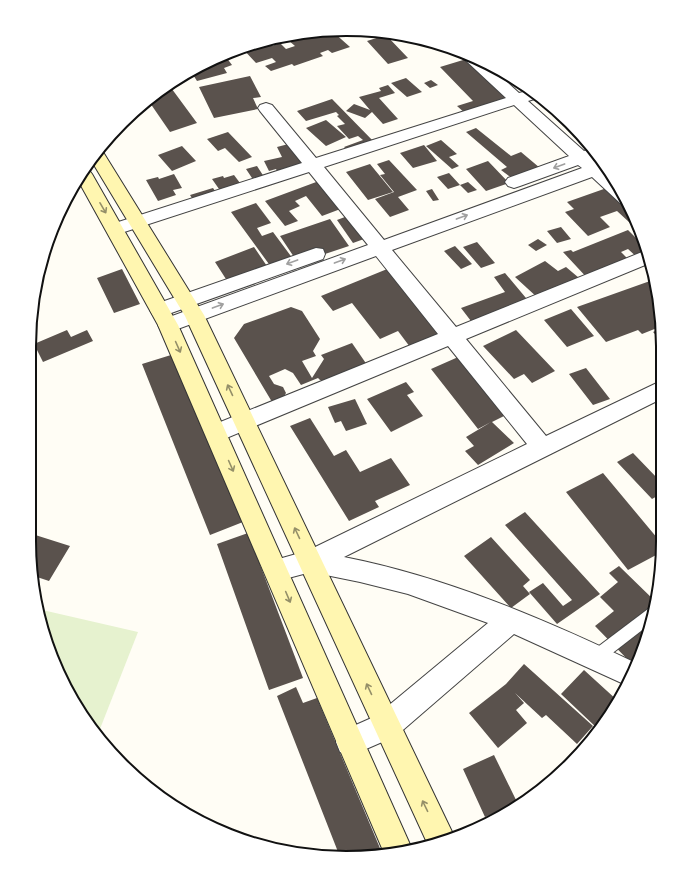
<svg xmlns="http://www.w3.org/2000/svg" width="692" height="887" font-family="'PT Serif',serif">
  <rect width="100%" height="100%" fill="#fffdf5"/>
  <path fill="#e6f2cf" d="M38,609L138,632L98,734L72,700L40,623Z"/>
  <path fill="#5a524d" d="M314,31H332L350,47L332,53L328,50L320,53L323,56L294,66L292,64L271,71L265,66L276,62L272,58L256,63L242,48L267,41L272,46L280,43L286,49L295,46L288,40Z
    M386,35L408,58L388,64L367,41Z
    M226,57L232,65L224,68L227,73L197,81L190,70L212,60Z
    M473,57L510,100L466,114L457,106L473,101L440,67Z
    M250,76L261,97L253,98L258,109L214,118L199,87Z
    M406,78L422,92L407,97L391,83Z
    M431,80L438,85L430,88L424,83Z
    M169,85L197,123L170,132L148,100Z
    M388,85L395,93L379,98L398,119L383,124L372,112L365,118L346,111L354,104L370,110L359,97L381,91L379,88Z
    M332,99L376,144L350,153L344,147L363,140L358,136L349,139L337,126L345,124L337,116L339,115L336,112L306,121L297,111Z
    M326,120L346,137L326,146L306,128Z
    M476,128L511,156L521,152L540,168L513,179L501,170L507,167L466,132Z
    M228,132L252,157L239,162L225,148L218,151L207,139Z
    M441,140L457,154L449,157L459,166L452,169L426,146Z
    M300,141L315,168L280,177L276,169L269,171L264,161L282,157L277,147Z
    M424,145L437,161L413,168L400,153Z
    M182,146L196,161L172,171L158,155Z
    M389,160L417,190L398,197L409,210L390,217L375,199L394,192L380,175L385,174L377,164Z
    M488,161L509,183L486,191L466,169Z
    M370,164L393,192L368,200L346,172Z
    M257,166L268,183L258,187L246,169Z
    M449,173L460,185L448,189L437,177Z
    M174,174L182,188L173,190L176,195L158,201L146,180L158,177L159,179Z
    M234,175L246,191L226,199L212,179L223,176L224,178Z
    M327,178L351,205L322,216L306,196L295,201L300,206L289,211L298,221L285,226L265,201Z
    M468,182L477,190L468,193L460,185Z
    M618,184L642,234L617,211L600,217L610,227L588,236L565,212L574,209L567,202Z
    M213,188L220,198L197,206L190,195Z
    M432,189L439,200L433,201L426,191Z
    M256,203L271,223L257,228L262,236L273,232L296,263L274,271L231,212Z
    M358,212L375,235L353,243L337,220Z
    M330,219L349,246L298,263L280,236Z
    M561,227L571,239L557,243L547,231Z
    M628,230L647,249L649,257L640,260L628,249L621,252L632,263L590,281L563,252L571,250L573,252Z
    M538,239L547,245L536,251L528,245Z
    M477,242L495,263L481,268L463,247Z
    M455,246L472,264L461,269L444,251Z
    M254,247L273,275L233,290L215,262Z
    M545,261L558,271L566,267L585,283L539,299L515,277Z
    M397,265L455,332L413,351L398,331L380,339L352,303L333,311L321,296Z
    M122,269L140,304L114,313L97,278Z
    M505,273L531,304L474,325L461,308L505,292L494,277Z
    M650,281L655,286L662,326L642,334L638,330L606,342L577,307Z
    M291,307L302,311L320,339L313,351L316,356L302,361L312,378L324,359L321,355L352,343L374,375L342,388L320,380L318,378L301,385L293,373L285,369L269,376L274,384L283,387L286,393L278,406L275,407L234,338L244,324Z
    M571,309L594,336L567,347L544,320Z
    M662,328V341L653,332Z
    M67,330L71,337L87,330L93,341L43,362L34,344Z
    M516,330L555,371L532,383L524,374L514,379L483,346Z
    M465,354L512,412L492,422L514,443L478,465L465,451L474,446L466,437L491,422L478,429L431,369Z
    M171,355L243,522L210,535L142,364Z
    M586,368L610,399L593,405L569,374Z
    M406,382L414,392L407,395L423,416L391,432L367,399Z
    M355,399L367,424L346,431L341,421L335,423L328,407Z
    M310,418L334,456L346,450L360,472L391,458L410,485L375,501L379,507L349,521L290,426Z
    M633,453L659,480V495L652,499L617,462Z
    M603,473L658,539V554L628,570L566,492Z
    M525,512L600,594L557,624L529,592L543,583L563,606L572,600L505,525Z
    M29,533L70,546L49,581L34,576Z
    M248,533L303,678L269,690L217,544Z
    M491,537L530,580L523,586L530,594L511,608L464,556Z
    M619,566L657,603L640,657L632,664L595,626L614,611L600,597L618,582L609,573Z
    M524,664L593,726L577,744L546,715L542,718L515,693L524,703L516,710L527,723L498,748L469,713L506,684Z
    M584,670L618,701L609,717L599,730L561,694Z
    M296,687L303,703L317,698L382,853L346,858L340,857L277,696Z
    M494,755L517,802L485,817L463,769Z"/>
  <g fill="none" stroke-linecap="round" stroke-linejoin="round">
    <defs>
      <path id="lane" d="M653,608H655L650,624L601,662L596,664L591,662L589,657L591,652L648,609Z"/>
      <path id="street" d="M461,52L483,60L519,93L531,90L541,97L528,101L584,151L592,148L599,157L593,160L597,163L602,161L609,171L606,172L620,187L628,204L620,203L592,177L392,250L456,327L647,250L650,263L466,339L546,436L661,381V399L344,557C446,577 544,619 638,664L626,685L514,634L396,736L350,756L340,752L336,742L340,732L376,716L488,623L408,594L360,582L311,572L277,581L268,578L265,570L268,562L307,551L527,444L448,346L224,439L216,442L208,439L205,433L208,427L438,334L376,256L175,330L168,332L161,330L158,325L161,320L368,245L309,172L115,235L109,233L106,229L109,225L302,163L260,111L258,108L260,105L266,103L272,105L316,158L506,98L462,57L459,54ZM514,105L569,156L508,178L505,182L508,186L514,188L520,186L578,165L582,168L384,240L324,167Z
        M316,248L323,249L325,254L323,259L160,317L153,315L150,310L153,305Z"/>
      <path id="secondary" d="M99,148L103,152L204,315L454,836L429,847L185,316L91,160Z
        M86,169L89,170L92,174L178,325L412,849L384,853L158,325L79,182Z"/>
    </defs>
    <use href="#lane" stroke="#444" stroke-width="2"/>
    <use href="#street" stroke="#444" stroke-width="2"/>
    <use href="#secondary" stroke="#333" stroke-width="2"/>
    <use href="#lane" fill="#fff" fill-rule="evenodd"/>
    <use href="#street" fill="#fff" fill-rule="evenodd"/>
    <use href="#secondary" fill="#fff6b0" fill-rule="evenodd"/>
  </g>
  <defs><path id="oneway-shaft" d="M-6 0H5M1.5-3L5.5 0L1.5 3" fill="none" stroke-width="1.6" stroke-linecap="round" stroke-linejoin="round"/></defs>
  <g stroke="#a0a0a0">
    <use href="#oneway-shaft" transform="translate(559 166) rotate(160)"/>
    <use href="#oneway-shaft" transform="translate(462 217) rotate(-20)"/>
    <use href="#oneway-shaft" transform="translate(340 261) rotate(-20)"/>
    <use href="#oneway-shaft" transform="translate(292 262) rotate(160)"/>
    <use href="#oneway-shaft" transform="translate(218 306) rotate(-20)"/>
  </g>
  <g stroke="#948f68">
    <use href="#oneway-shaft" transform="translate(103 208) rotate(60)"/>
    <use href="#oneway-shaft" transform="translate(178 347) rotate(66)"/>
    <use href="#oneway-shaft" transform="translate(230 390) rotate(-115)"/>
    <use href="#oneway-shaft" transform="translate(231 466) rotate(66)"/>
    <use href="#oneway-shaft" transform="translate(297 533) rotate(-115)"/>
    <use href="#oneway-shaft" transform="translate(288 597) rotate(67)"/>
    <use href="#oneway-shaft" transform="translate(369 689) rotate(-115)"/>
    <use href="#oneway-shaft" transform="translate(425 806) rotate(-116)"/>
  </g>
  <path d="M0 0H692V887H0ZM346 36H346A310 310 0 0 1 656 346V541A310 310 0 0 1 346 851H346A310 310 0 0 1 36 541V346A310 310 0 0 1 346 36Z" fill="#fff" fill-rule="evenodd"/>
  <path fill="none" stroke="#111" stroke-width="2" d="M346 36H346A310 310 0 0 1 656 346V541A310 310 0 0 1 346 851H346A310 310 0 0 1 36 541V346A310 310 0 0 1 346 36Z"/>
</svg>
